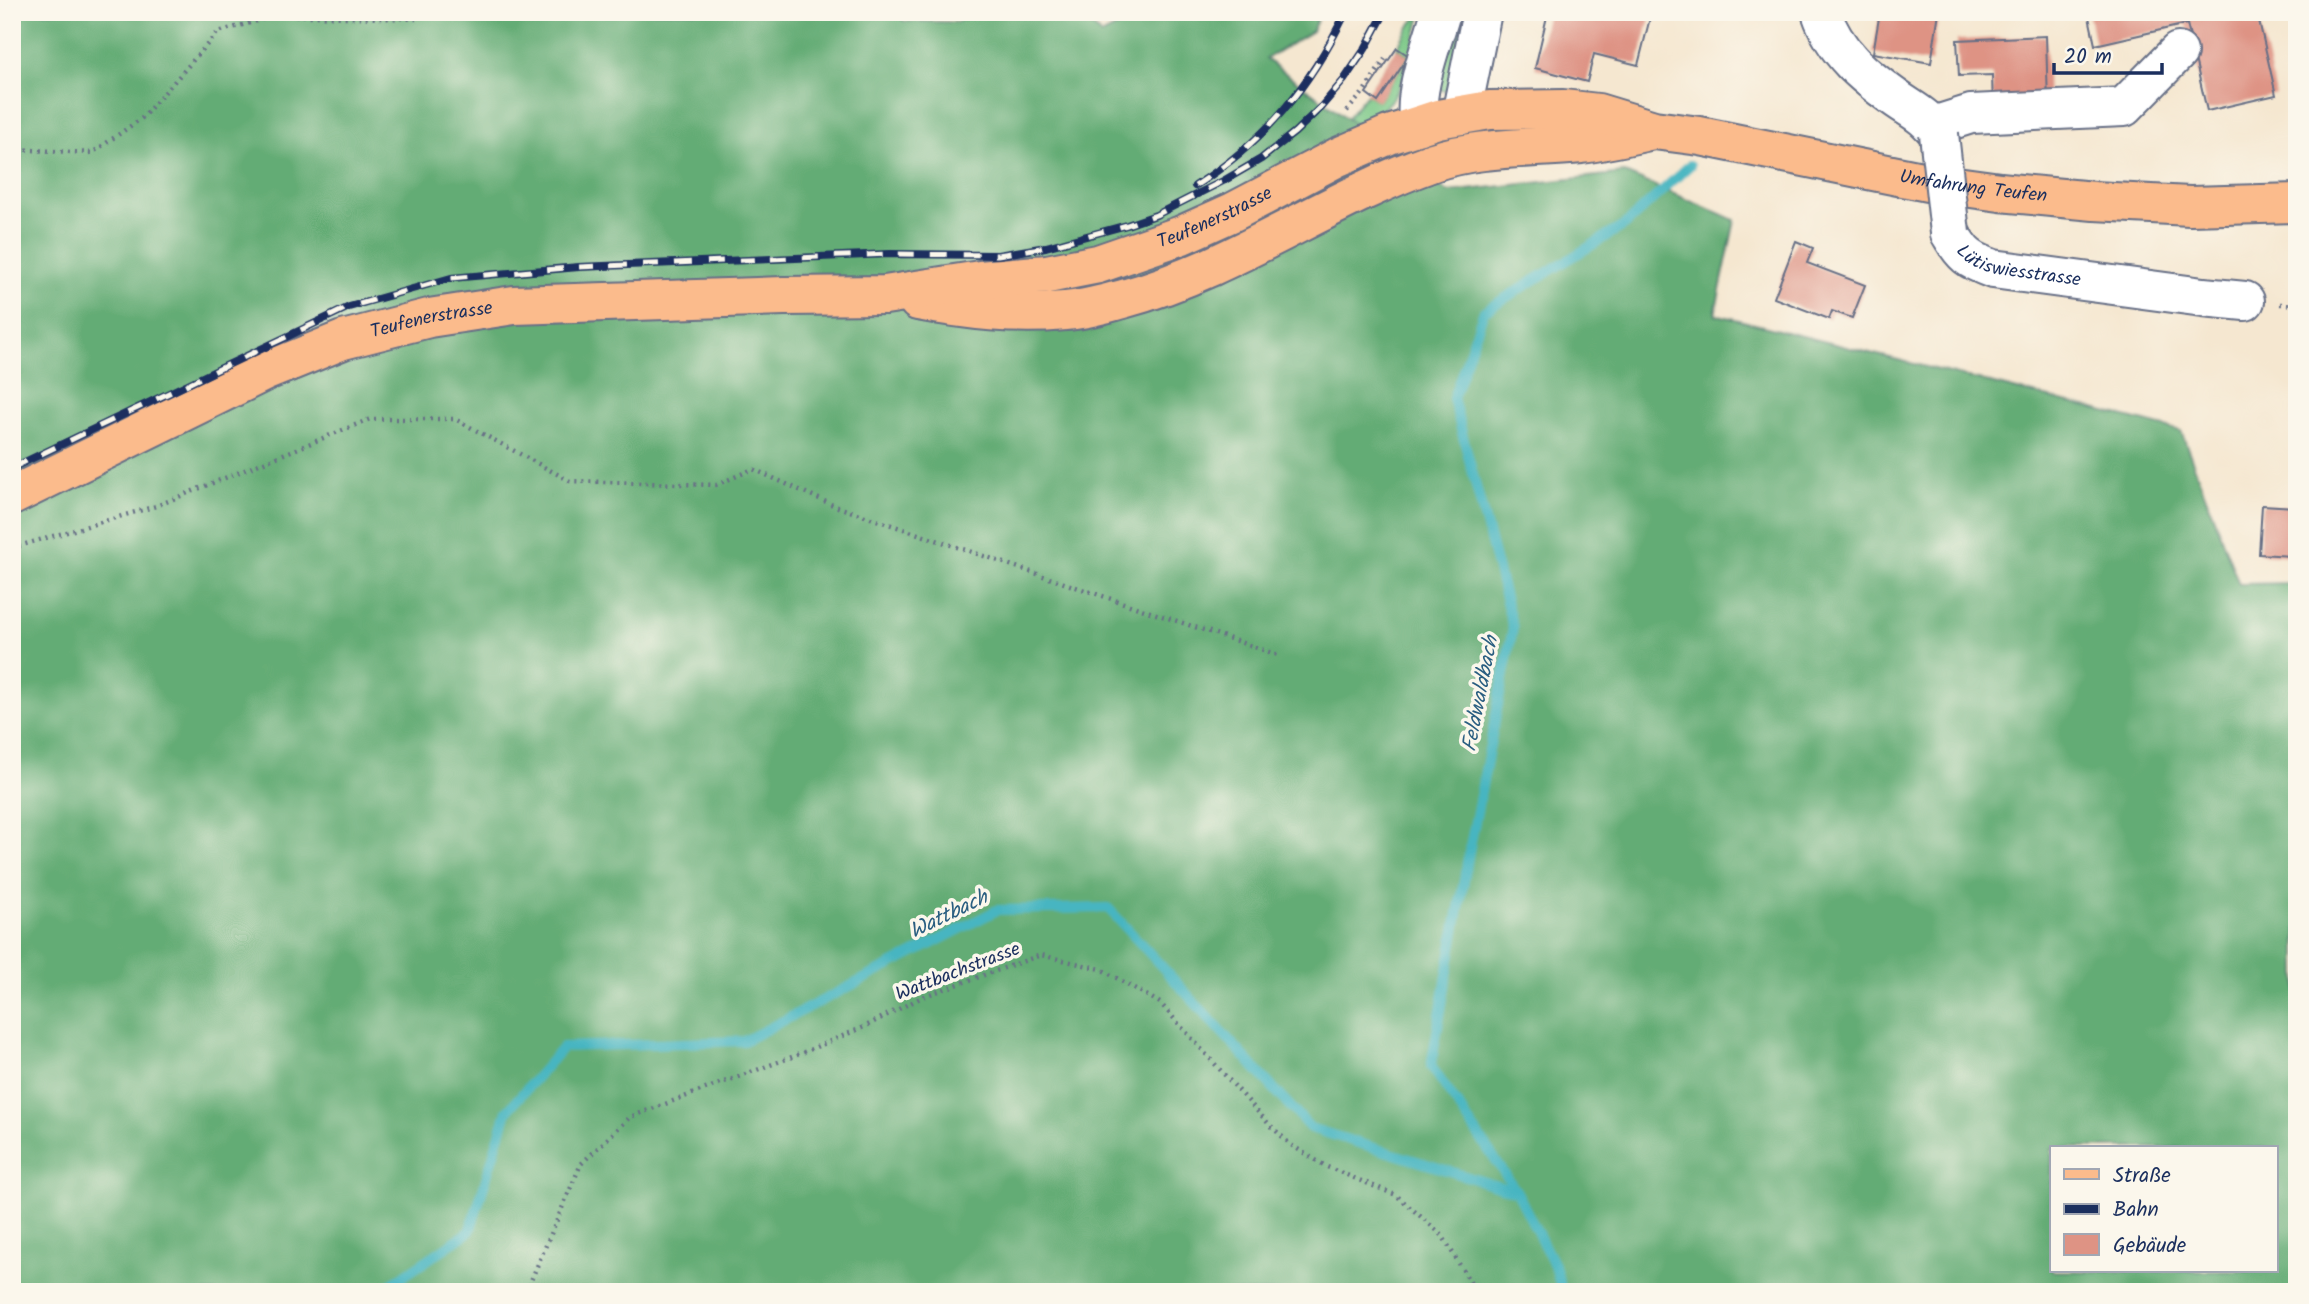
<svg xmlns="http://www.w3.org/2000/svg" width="2309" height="1304" font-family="Kalam,sans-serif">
  <rect width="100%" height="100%" fill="#fbf7ec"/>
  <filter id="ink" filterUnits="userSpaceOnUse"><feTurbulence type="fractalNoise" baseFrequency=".0143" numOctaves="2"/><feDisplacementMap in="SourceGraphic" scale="14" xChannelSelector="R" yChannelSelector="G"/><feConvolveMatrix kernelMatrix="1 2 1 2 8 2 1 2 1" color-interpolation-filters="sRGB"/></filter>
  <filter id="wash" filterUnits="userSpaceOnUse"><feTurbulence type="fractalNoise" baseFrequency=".00686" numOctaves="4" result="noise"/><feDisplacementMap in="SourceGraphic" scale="28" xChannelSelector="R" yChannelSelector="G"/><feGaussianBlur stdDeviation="1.57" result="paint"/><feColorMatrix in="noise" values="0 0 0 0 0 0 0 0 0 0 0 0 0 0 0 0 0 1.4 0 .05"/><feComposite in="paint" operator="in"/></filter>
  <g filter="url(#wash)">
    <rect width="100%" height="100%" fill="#f5e7d0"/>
    <path fill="#7bc887" stroke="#4b7c72" stroke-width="2" d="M1422,12C1405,73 1408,97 1352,135L1346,119L1367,94L1378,101L1409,56L1397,48L1408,28Z
      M1454,12H1468L1447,91L1437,89Z"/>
    <path fill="#64ac74" stroke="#406e69" stroke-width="2" fill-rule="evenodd" d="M12,12H898L904,21L957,22L973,12H1080L1101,35L1146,12H1321L1312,31L1266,59L1448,192L1625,173L1735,220L1715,314L2181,431L2239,584L2297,583V1292H12ZM2052,1148H2276V1271H2052Z"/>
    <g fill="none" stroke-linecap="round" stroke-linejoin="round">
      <path stroke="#47b5c1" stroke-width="10" d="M1517,1192L1431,1066L1469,852L1513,628L1453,398L1484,311L1625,225L1690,165
        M380,1292L470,1231L507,1111L563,1047L744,1041L997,910L1108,908L1310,1128L1517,1192L1556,1269L1562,1292"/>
    </g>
    <g id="blocks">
      <path fill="#de9384" d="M1548,12H1576L1603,19L1605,12H1625L1650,18L1638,65L1594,54L1587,82L1535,68Z
        M1880,12H1939L1931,63L1873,53Z
        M2088,12H2257L2276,95L2207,111L2187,24L2095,45Z
        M2046,36L2048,104L1993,106L1992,75L1959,76L1957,40Z
        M1397,48L1409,56L1378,102L1366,93Z
        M1796,241L1813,248L1807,263L1865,285L1852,318L1832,311L1829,319L1774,298Z
        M2262,505L2295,507L2292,556L2259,554Z"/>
    </g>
  </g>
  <g filter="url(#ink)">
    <use href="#blocks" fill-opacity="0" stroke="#676f86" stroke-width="2"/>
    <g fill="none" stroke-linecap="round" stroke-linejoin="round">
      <defs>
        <g id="minor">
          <path d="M1821,12C1835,53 1864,76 1898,100C1917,113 1924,115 1939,134"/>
          <path d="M1461,115L1482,12"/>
          <path d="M1419,125C1412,92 1432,44 1441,12"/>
          <path d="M1933,126L1971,114L2124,107L2178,52"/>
          <path id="s1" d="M1950,233C1963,256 1969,260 1993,269L2203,297L2245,301"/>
        </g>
        <g id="major">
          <path d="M918,301C967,310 1015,316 1065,311C1085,310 1104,304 1123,299C1233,269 1326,200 1433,162C1479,146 1533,149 1581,144C1604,141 1626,136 1649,131"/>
          <path id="s2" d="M12,496L264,372L343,340L429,318L514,305L784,296L885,295L980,280L1047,274L1098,264L1182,235L1233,212L1338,157L1389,135L1438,119L1490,110L1563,109L1598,113L1654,130L1700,136L1927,182L2000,192L2094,201L2190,206L2297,203"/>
        </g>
      </defs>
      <use href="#minor" stroke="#676f86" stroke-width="42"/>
      <use href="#major" stroke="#676f86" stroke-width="42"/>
      <path stroke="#676f86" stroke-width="4.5" stroke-dasharray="2 5" stroke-linecap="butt" d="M1347,111L1362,94L1385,59
        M12,149L92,153L142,118L218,32L278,15L416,19
        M2280,304L2297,305
        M12,548L156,506L370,419H455L570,481L716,485L753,469L835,506L1278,655
        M526,1292L581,1164L630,1117L797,1055L864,1027L922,997L1041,955L1101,969L1160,1003L1268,1123L1291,1145L1327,1167L1396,1195L1442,1235L1476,1292"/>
      <use href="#minor" stroke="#fff" stroke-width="38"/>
      <use href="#major" stroke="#fbbb8c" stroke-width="38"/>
      <defs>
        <path id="rail" d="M1195,186C1266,140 1309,88 1346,12
          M12,468L349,307L451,278L579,267L890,254L998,255L1046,247L1127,225L1156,215L1225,180L1261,159L1295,132L1321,107L1344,80L1365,49L1385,12"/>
      </defs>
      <use href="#rail" stroke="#1b2f5e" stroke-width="8"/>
      <use href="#rail" stroke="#fbf7ec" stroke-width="5" stroke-dasharray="16" stroke-linecap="butt"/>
      <defs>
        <path id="minor-bridge" d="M1939,134L1950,233"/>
      </defs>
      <use href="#minor-bridge" stroke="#676f86" stroke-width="42" stroke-linecap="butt"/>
      <use href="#minor-bridge" stroke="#fff" stroke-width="38"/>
    </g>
  </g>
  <g text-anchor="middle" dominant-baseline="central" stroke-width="7" stroke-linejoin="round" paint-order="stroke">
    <g font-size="19" fill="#1b2f5e" stroke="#fbf7ec">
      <text stroke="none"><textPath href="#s2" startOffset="2042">Umfahrung Teufen</textPath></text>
      <text stroke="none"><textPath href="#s2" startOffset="1253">Teufenerstrasse</textPath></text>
      <text stroke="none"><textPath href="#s1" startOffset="82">Lütiswiesstrasse</textPath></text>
      <text stroke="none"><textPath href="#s2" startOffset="457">Teufenerstrasse</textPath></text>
      <text transform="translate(958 972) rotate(-21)">Wattbachstrasse</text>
    </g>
    <g font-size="21" font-style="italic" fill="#2a5e81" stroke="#fbf7ec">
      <text transform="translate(1481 694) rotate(-79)">Feldwaldbach</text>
      <text transform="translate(949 915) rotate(-26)">Wattbach</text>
    </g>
  </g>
  <rect width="2309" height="1304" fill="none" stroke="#fbf7ec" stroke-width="42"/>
  <rect x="2050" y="1146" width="228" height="126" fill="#fbf7ec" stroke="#a1a7b3" stroke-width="2"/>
  <rect x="2064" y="1169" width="35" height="10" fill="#fbbb8c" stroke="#a1a7b3" stroke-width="2"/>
  <text x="2113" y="1182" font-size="21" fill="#1b2f5e">Straße</text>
  <rect x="2064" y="1204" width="35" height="10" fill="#1b2f5e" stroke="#a1a7b3" stroke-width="2"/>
  <text x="2113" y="1216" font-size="21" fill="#1b2f5e">Bahn</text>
  <rect x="2064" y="1234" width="35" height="21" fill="#de9384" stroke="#a1a7b3" stroke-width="2"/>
  <text x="2113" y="1252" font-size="21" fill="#1b2f5e">Gebäude</text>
  <path d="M2054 63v10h108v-10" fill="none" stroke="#1b2f5e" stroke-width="3.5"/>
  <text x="2064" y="63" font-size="21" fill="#1b2f5e" stroke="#fbf7ec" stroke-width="5" paint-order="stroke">20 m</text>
</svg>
